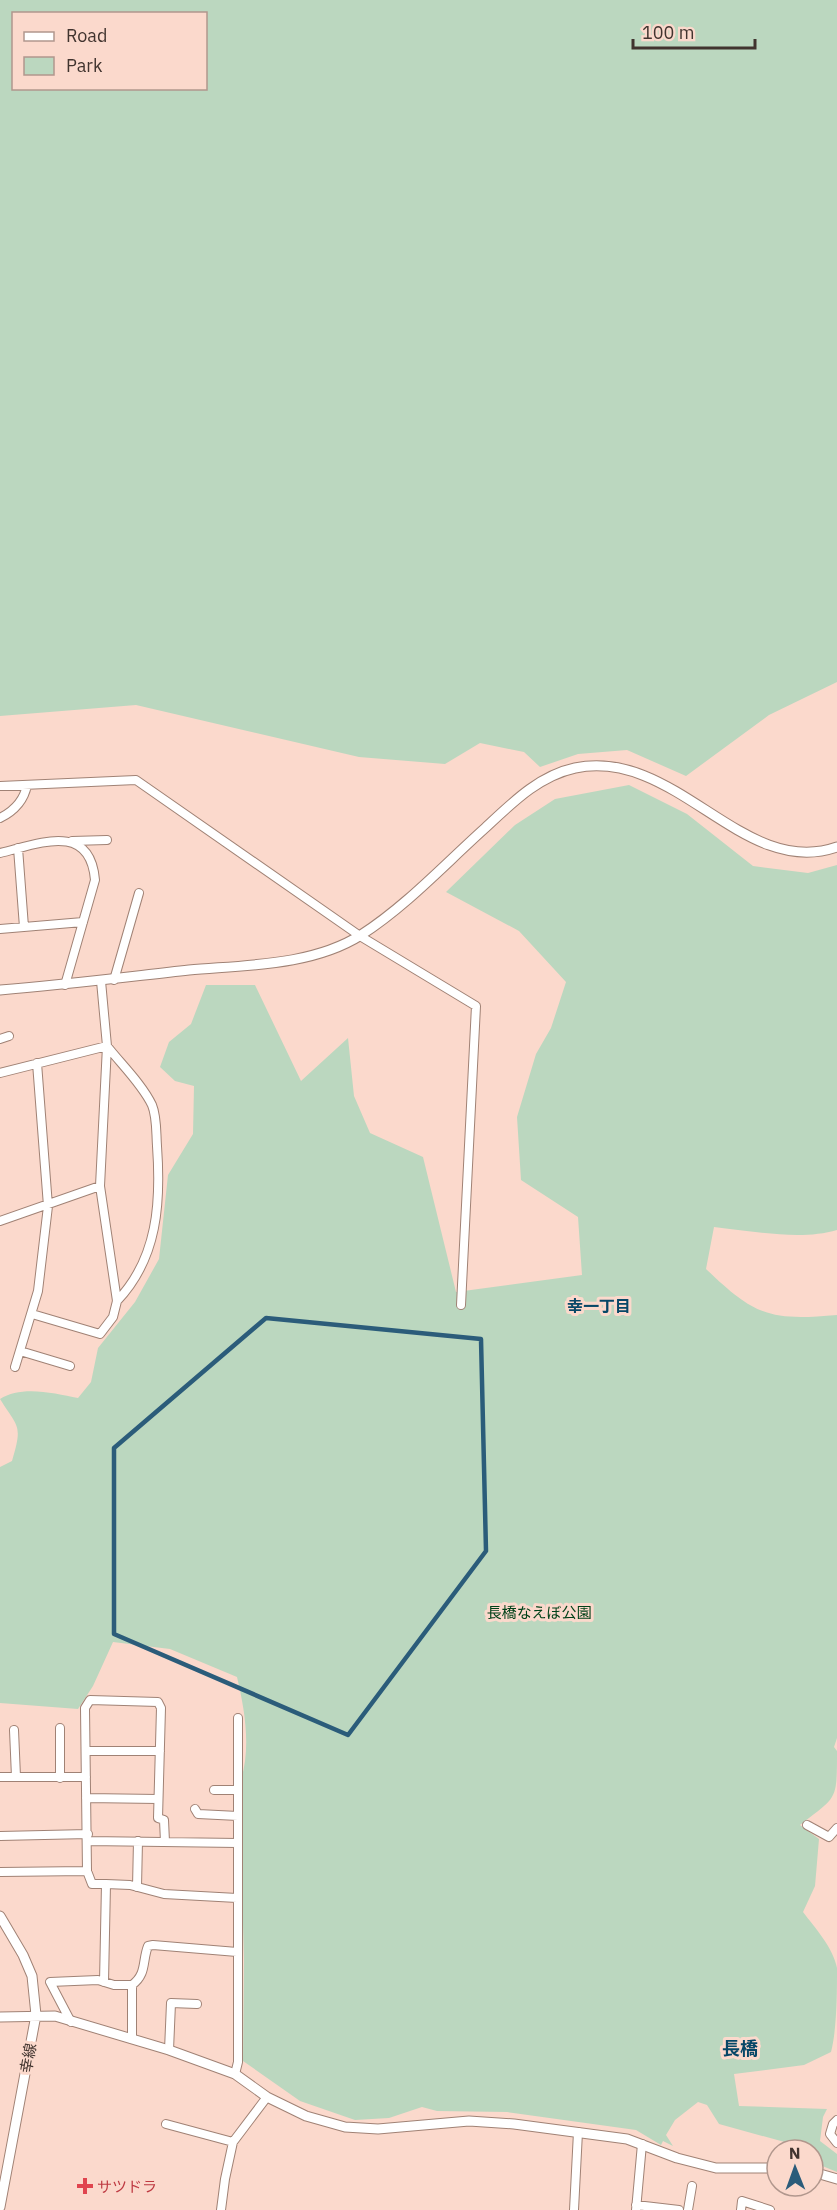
<svg xmlns="http://www.w3.org/2000/svg" width="837" height="2210" font-family="'IBM Plex Sans','Noto Sans JP',sans-serif">
  <rect width="100%" height="100%" fill="#fbd9cc"/>
  <path fill="#bbd7bf" fill-rule="evenodd" d="M0,0H837V682L769,715L686,776L627,750L578,754L540,767L524,752L480,743L445,764L359,757L136,705L0,716ZM14,14H206V88H14Z
    M629,785L687,814L753,866L808,873L837,865V1230C801,1241 751,1231 714,1227L706,1269C755,1316 770,1321 837,1315V1738L834,1747L837,1751C837,1802 837,1796 800,1825L819,1839L815,1886L803,1912C815,1928 833,1947 837,1968C837,1991 837,2029 831,2052L804,2065L734,2074L739,2106L827,2109L823,2117L820,2141L837,2154V2172L820,2165L813,2159V2150H804L799,2146L719,2124L707,2105L698,2102L675,2120L666,2135L673,2146L663,2141L661,2145L636,2130L507,2112L437,2111L422,2107L389,2118L355,2120L300,2101L243,2061L244,1959L239,1786C252,1751 245,1711 237,1677L170,1649L113,1642L93,1686L78,1709L0,1703V1467L12,1461C23,1424 18,1428 0,1399C21,1385 54,1393 78,1398L91,1382L98,1348L135,1302L159,1259L168,1175L193,1134L194,1086L175,1081L160,1067L169,1042L191,1024L206,985H255L301,1081L348,1038L354,1096L370,1133L423,1157L456,1292L582,1275L578,1217L521,1180L517,1117L536,1054L551,1028L566,982L519,931L446,892L515,825L555,799Z"/>
  <g fill="none" stroke-linecap="round" stroke-linejoin="round">
    <defs>
      <path id="minor" d="M0,786L136,780L360,936L476,1006L461,1305
        M0,818C14,811 24,801 27,785
        M72,841L107,840
        M18,848L24,927
        M0,853C38,844 90,821 95,880L65,985
        M0,929L83,922
        M114,980L139,893
        M0,1039L9,1036
        M0,1073L107,1046C121,1064 142,1084 152,1105C157,1117 156,1132 157,1146C161,1202 158,1258 117,1301
        M0,1221L100,1186
        M32,1314L100,1334L113,1317L117,1301L100,1186L107,1046L101,981
        M20,1351L70,1366
        M15,1367L38,1291L48,1206L37,1063
        M14,1730L16,1777
        M87,1751H160
        M0,1777H86
        M60,1778V1728
        M214,1790H238
        M86,1798L158,1799
        M195,1809L198,1814L238,1816
        M807,1825L829,1837L837,1828
        M0,1836L88,1834
        M88,1841L238,1843
        M0,1872L87,1871
        M106,1884L130,1885L164,1894L237,1898
        M137,1887L138,1841
        M104,1982L106,1884H92L87,1871L85,1708L90,1700L158,1702L161,1708L158,1818L164,1820L165,1842
        M132,1985V2039
        M71,2022L50,1982L98,1980L114,1985H132C147,1974 142,1961 148,1946L153,1945L237,1952
        M169,2050L171,2003L197,2004
        M235,2074L238,2062V1718
        M837,2120L833,2124L830,2134L837,2143
        M166,2124L233,2142
        M636,2205L679,2210
        M221,2210L225,2179L233,2142L267,2097
        M574,2210L578,2132
        M636,2210L642,2144
        M688,2210L692,2186
        M741,2210L742,2201L770,2210"/>
      <path id="tertiary" d="M0,990C63,985 126,977 189,970C245,965 312,966 361,935C406,906 444,865 484,829C511,804 538,776 575,768C676,747 743,880 837,847
        M0,1916L23,1955L32,1976L36,2015L0,2207
        M0,2017L55,2016L169,2050L235,2074L267,2097L306,2116L345,2127L378,2129L469,2121L514,2124L627,2139L677,2158L716,2168H777
        M813,2172L837,2179"/>
    </defs>
    <use href="#minor" stroke="#a08275" stroke-width="10"/>
    <use href="#tertiary" stroke="#a08275" stroke-width="11"/>
    <use href="#minor" stroke="#fff" stroke-width="8"/>
    <use href="#tertiary" stroke="#fff" stroke-width="9"/>
  </g>
  <path fill="none" stroke="#2b5c7a" stroke-width="4.5" stroke-linejoin="round" d="M266,1318L481,1339L486,1551L348,1735L114,1634V1448Z"/>
  <path fill="#e0444e" stroke="#fbd9cc" stroke-width="2" d="M82 2177h6v6h6v6h-6v6h-6v-6h-6v-6h6z"/>
  <g text-anchor="middle" dominant-baseline="central" stroke-width="6" stroke-linejoin="round" paint-order="stroke">
    <g font-size="15" fill="#004118" stroke="#fbd9cc">
      <text x="539" y="1612">長橋なえぼ公園</text>
    </g>
    <g font-size="15" fill="#41342f" stroke="#fbd9cc">
      <text transform="translate(28 2058) rotate(-80)">幸線</text>
    </g>
    <g font-size="15" fill="#be3a42" stroke="#fbd9cc" text-anchor="start">
      <text x="97" y="2186">サツドラ</text>
    </g>
    <g font-size="16" font-weight="bold" fill="#074767" stroke="#fbd9cc">
      <text x="599" y="1306">幸一丁目</text>
    </g>
    <g font-size="18" font-weight="bold" fill="#074767" stroke="#fbd9cc">
      <text x="740" y="2048">長橋</text>
    </g>
  </g>
  <rect x="12" y="12" width="195" height="78" fill="#fbd9cc" stroke="#b1978d" stroke-width="1.5"/>
  <rect x="24" y="32" width="30" height="9" fill="#ffffff" stroke="#b1978d" stroke-width="1.5"/>
  <text x="66" y="42" font-size="18" fill="#41342f">Road</text>
  <rect x="24" y="57" width="30" height="18" fill="#bbd7bf" stroke="#b1978d" stroke-width="1.5"/>
  <text x="66" y="72" font-size="18" fill="#41342f">Park</text>
  <g transform="translate(795 2168) rotate(359)"><circle r="28" fill="#fbd9cc" stroke="#b1978d" stroke-width="1.5"/>
  <path d="M0-4.5L10 22L0 15L-10 22Z" fill="#2b5c7a"/>
  <text y="-9" font-size="16" font-weight="bold" text-anchor="middle" fill="#41342f">N</text>
  </g>
  <path d="M633 39v9h122v-9" fill="none" stroke="#41342f" stroke-width="3"/>
  <text x="642" y="39" font-size="18" fill="#41342f" stroke="#fbd9cc" stroke-width="4.5" paint-order="stroke">100 m</text>
</svg>
